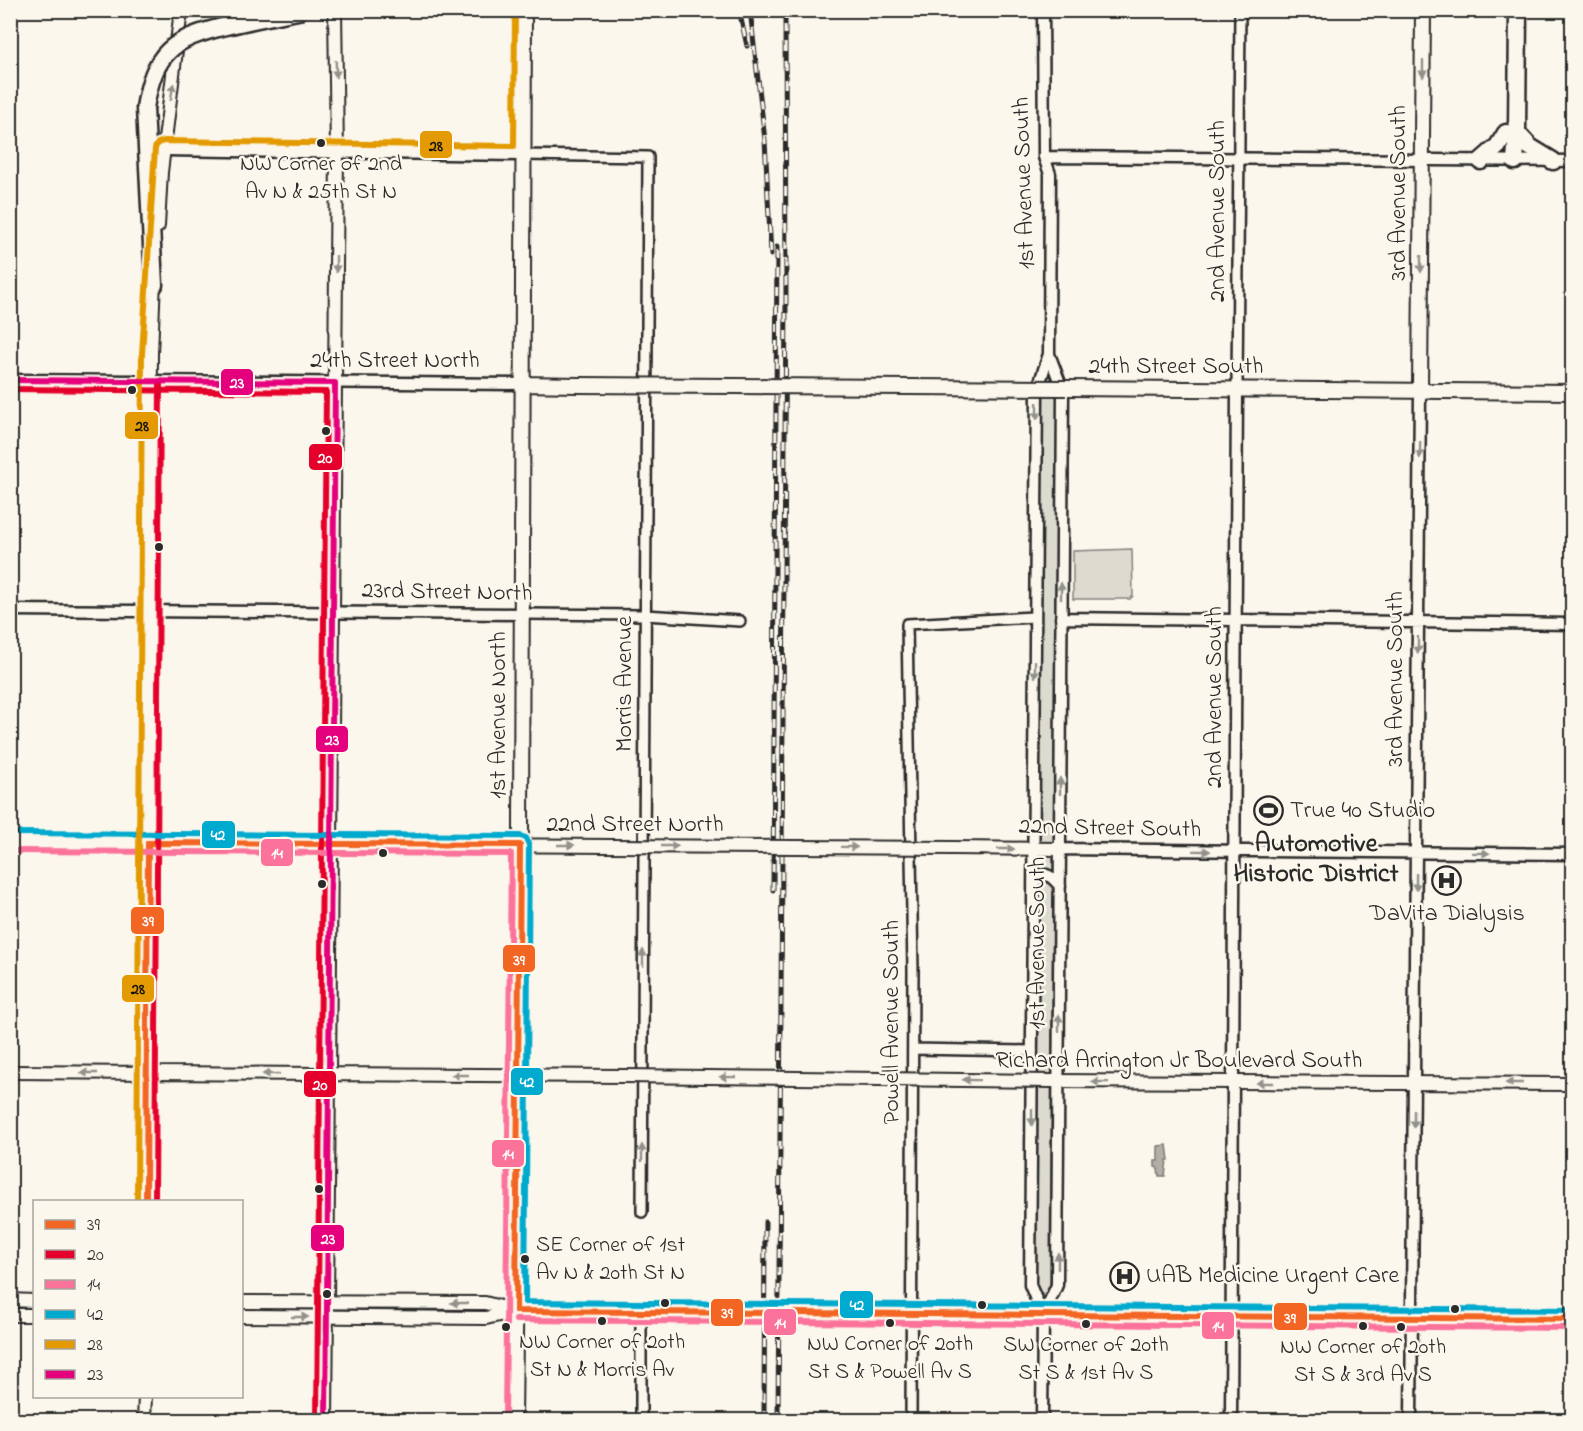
<svg xmlns="http://www.w3.org/2000/svg" width="1583" height="1431" font-family="'Indie Flower',sans-serif">
  <rect width="100%" height="100%" fill="#fbf7ec"/>
  <filter id="ink" filterUnits="userSpaceOnUse"><feTurbulence type="fractalNoise" baseFrequency=".0167" numOctaves="2"/><feDisplacementMap in="SourceGraphic" scale="12" xChannelSelector="R" yChannelSelector="G"/><feConvolveMatrix kernelMatrix="1 2 1 2 8 2 1 2 1" color-interpolation-filters="sRGB"/></filter>
  <g filter="url(#ink)">
    <path fill="#dddad0" stroke="#84827e" stroke-width="1.5" d="M1049,370L1057,391L1050,1284L1044,1297L1036,1285L1042,391Z
      M1132,549L1133,596L1130,599H1073V551Z"/>
    <path fill="#b1afa7" stroke="#7b7a75" stroke-width="1.5" d="M1167,1145L1169,1160H1167L1165,1176H1159L1158,1168L1155,1167V1161H1158V1146Z"/>
    <g fill="none" stroke-linecap="round" stroke-linejoin="round">
      <path stroke="#d1cec5" stroke-width="10" stroke-dasharray="10 5" stroke-linecap="butt" d="M787,1314H800"/>
      <path stroke="#d1cec5" stroke-width="12" stroke-dasharray="12 6" stroke-linecap="butt" d="M717,1313L787,1314"/>
      <defs>
        <path id="minor" d="M523,155L648,157L642,1212
          M1237,390L1240,10
          M522,614L645,615L740,621
          M913,1049L1032,1051
          M641,1420V1312
          M911,1420L913,971L907,624L1034,617"/>
        <path id="tertiary" d="M164,150L523,155
          M1044,157L1572,161
          M10,380L522,384
          M10,610L522,614
          M1061,618L1572,624
          M1060,849L1572,854
          M1034,883C1046,870 1049,874 1060,886
          M1043,1316L1057,1285L1063,391L1049,354
          M1042,1420L1043,1316L1030,1285L1037,391L1049,354L1050,174L1044,157L1043,10
          M1231,1420L1237,390
          M1411,1420L1420,391"/>
        <path id="secondary" d="M158,226L161,172L181,10
          M10,842L611,846
          M953,848L1060,849
          M10,1072L624,1076
          M1051,1081L1572,1084
          M146,1202L151,354L154,279
          M10,1300L34,1301
          M242,1302L485,1303L512,1310
          M800,1314L1572,1319
          M10,1315H34
          M242,1316L486,1318L516,1311L717,1313
          M144,1420L145,1396
          M326,1420L337,153L335,10"/>
        <path id="primary" d="M522,384L578,385
          M1066,388L1572,392
          M1420,391L1423,10
          M514,1420L521,827L524,10"/>
        <path id="motorway" d="M145,108L154,285
          M1517,133L1530,147L1553,161
          M1481,161L1498,146L1506,133
          M1515,161L1517,133L1518,10"/>
      </defs>
      <use href="#minor" stroke="#2b2b2b" stroke-width="14"/>
      <use href="#tertiary" stroke="#2b2b2b" stroke-width="15"/>
      <use href="#secondary" stroke="#2b2b2b" stroke-width="16"/>
      <use href="#primary" stroke="#2b2b2b" stroke-width="18"/>
      <use href="#motorway" stroke="#2b2b2b" stroke-width="21"/>
      <use href="#minor" stroke="#fbf7ec" stroke-width="9"/>
      <use href="#tertiary" stroke="#fbf7ec" stroke-width="10"/>
      <use href="#secondary" stroke="#fbf7ec" stroke-width="12"/>
      <use href="#primary" stroke="#fbf7ec" stroke-width="14"/>
      <use href="#motorway" stroke="#fbf7ec" stroke-width="16"/>
      <defs>
        <path id="rail" d="M739,10L747,46
          M750,10L765,140L771,255
          M773,890L777,247
          M764,1420L765,1222
          M778,1420L786,298L785,10"/>
      </defs>
      <use href="#rail" stroke="#2b2b2b" stroke-width="5"/>
      <use href="#rail" stroke="#fbf7ec" stroke-width="3" stroke-dasharray="9" stroke-linecap="butt"/>
      <defs>
        <path id="secondary-bridge" d="M611,846L953,848
          M624,1076L1051,1081"/>
        <path id="primary-bridge" d="M578,385L1066,388"/>
        <path id="motorway-bridge" d="M145,108C154,52 172,39 226,26C251,20 277,15 303,10"/>
      </defs>
      <use href="#secondary-bridge" stroke="#2b2b2b" stroke-width="16" stroke-linecap="butt"/>
      <use href="#primary-bridge" stroke="#2b2b2b" stroke-width="18" stroke-linecap="butt"/>
      <use href="#motorway-bridge" stroke="#2b2b2b" stroke-width="21" stroke-linecap="butt"/>
      <use href="#secondary-bridge" stroke="#fbf7ec" stroke-width="12"/>
      <use href="#primary-bridge" stroke="#fbf7ec" stroke-width="14"/>
      <use href="#motorway-bridge" stroke="#fbf7ec" stroke-width="16"/>
      <defs>
        <path id="bus-1" d="M146,1202L148,843L520,845L516,1311L1572,1319"/>
        <path id="bus-2" d="M10,389L326,392L317,1420
          M155,1202L160,381"/>
        <path id="bus-3" d="M10,851L511,854L505,1420
          M516,1320L1572,1328"/>
        <path id="bus-4" d="M10,833L520,836L526,838L529,845L525,1302L1572,1310"/>
        <path id="bus-5" d="M137,1202L142,354L155,148L158,143L164,141L514,146L515,10"/>
        <path id="bus-6" d="M10,380L335,383L326,1420"/>
      </defs>
      <use href="#bus-1" stroke="#fbf7ec" stroke-width="10"/>
      <use href="#bus-2" stroke="#fbf7ec" stroke-width="10"/>
      <use href="#bus-3" stroke="#fbf7ec" stroke-width="10"/>
      <use href="#bus-4" stroke="#fbf7ec" stroke-width="10"/>
      <use href="#bus-5" stroke="#fbf7ec" stroke-width="10"/>
      <use href="#bus-6" stroke="#fbf7ec" stroke-width="10"/>
      <use href="#bus-1" stroke="#f26522" stroke-width="6"/>
      <use href="#bus-2" stroke="#e4002b" stroke-width="6"/>
      <use href="#bus-3" stroke="#fb739b" stroke-width="6"/>
      <use href="#bus-4" stroke="#00a9ce" stroke-width="6"/>
      <use href="#bus-5" stroke="#e39a04" stroke-width="6"/>
      <use href="#bus-6" stroke="#e5007d" stroke-width="6"/>
    </g>
    <defs><path id="oneway-solid" d="M-6-.8H1V-3.2L6.5 0L1 3.2V.8H-6Z" transform="scale(1.5)"/></defs>
    <g fill="#93918c">
      <use href="#oneway-solid" transform="translate(336 69) rotate(89)"/>
      <use href="#oneway-solid" transform="translate(1423 69) rotate(90)"/>
      <use href="#oneway-solid" transform="translate(172 92) rotate(-81)"/>
      <use href="#oneway-solid" transform="translate(336 264) rotate(90)"/>
      <use href="#oneway-solid" transform="translate(1421 264) rotate(90)"/>
      <use href="#oneway-solid" transform="translate(1037 411) rotate(91)"/>
      <use href="#oneway-solid" transform="translate(1420 450) rotate(91)"/>
      <use href="#oneway-solid" transform="translate(1061 591) rotate(-90)"/>
      <use href="#oneway-solid" transform="translate(1418 645) rotate(90)"/>
      <use href="#oneway-solid" transform="translate(1035 669) rotate(90)"/>
      <use href="#oneway-solid" transform="translate(1060 786) rotate(-90)"/>
      <use href="#oneway-solid" transform="translate(566 845)"/>
      <use href="#oneway-solid" transform="translate(670 846)"/>
      <use href="#oneway-solid" transform="translate(849 847) rotate(1)"/>
      <use href="#oneway-solid" transform="translate(1006 849)"/>
      <use href="#oneway-solid" transform="translate(1202 851) rotate(1)"/>
      <use href="#oneway-solid" transform="translate(1481 853) rotate(1)"/>
      <use href="#oneway-solid" transform="translate(1416 882) rotate(91)"/>
      <use href="#oneway-solid" transform="translate(643 958) rotate(-90)"/>
      <use href="#oneway-solid" transform="translate(1059 1023) rotate(-90)"/>
      <use href="#oneway-solid" transform="translate(89 1073) rotate(-180)"/>
      <use href="#oneway-solid" transform="translate(271 1074) rotate(-180)"/>
      <use href="#oneway-solid" transform="translate(460 1075) rotate(-180)"/>
      <use href="#oneway-solid" transform="translate(728 1077) rotate(-179)"/>
      <use href="#oneway-solid" transform="translate(971 1080) rotate(-179)"/>
      <use href="#oneway-solid" transform="translate(1100 1082) rotate(-179)"/>
      <use href="#oneway-solid" transform="translate(1265 1083) rotate(-180)"/>
      <use href="#oneway-solid" transform="translate(1514 1083) rotate(-180)"/>
      <use href="#oneway-solid" transform="translate(1032 1117) rotate(90)"/>
      <use href="#oneway-solid" transform="translate(1414 1119) rotate(90)"/>
      <use href="#oneway-solid" transform="translate(642 1153) rotate(-90)"/>
      <use href="#oneway-solid" transform="translate(1058 1261) rotate(-90)"/>
      <use href="#oneway-solid" transform="translate(459 1303) rotate(-180)"/>
      <use href="#oneway-solid" transform="translate(300 1317)"/>
    </g>
  </g>
  <defs>
    <symbol id="stadium-ring" viewBox="-11 -11 22 22"><circle r="9.5" fill="#fbf7ec" stroke="#2b2b2b" stroke-width="1.5"/><path d="M0-5a6.5 5 0 1 0 0 10a6.5 5 0 1 0 0-10ZM-3.5-1.8h7v3.6h-7Z" fill="#2b2b2b"/></symbol>
    <symbol id="hospital-ring" viewBox="-11 -11 22 22"><circle r="9.5" fill="#fbf7ec" stroke="#2b2b2b" stroke-width="1.5"/><path d="M-5-5h3v3.5h4V-5h3V5h-3V1.5h-4V5h-3Z" fill="#2b2b2b"/></symbol>
  </defs>
  <g fill-rule="evenodd">
    <use href="#stadium-ring" x="1252" y="794" width="33" height="33"/>
    <use href="#hospital-ring" x="1430" y="864" width="33" height="33"/>
    <use href="#hospital-ring" x="1108" y="1260" width="33" height="33"/>
  </g>
  <g fill="#2b2b2b" stroke="#fbf7ec" stroke-width="2">
    <circle cx="321" cy="143" r="5"/>
    <circle cx="132" cy="390" r="5"/>
    <circle cx="326" cy="431" r="5"/>
    <circle cx="159" cy="547" r="5"/>
    <circle cx="383" cy="853" r="5"/>
    <circle cx="322" cy="884" r="5"/>
    <circle cx="319" cy="1189" r="5"/>
    <circle cx="525" cy="1259" r="5"/>
    <circle cx="327" cy="1294" r="5"/>
    <circle cx="665" cy="1303" r="5"/>
    <circle cx="982" cy="1305" r="5"/>
    <circle cx="1455" cy="1309" r="5"/>
    <circle cx="602" cy="1321" r="5"/>
    <circle cx="890" cy="1323" r="5"/>
    <circle cx="1086" cy="1324" r="5"/>
    <circle cx="1363" cy="1326" r="5"/>
    <circle cx="506" cy="1327" r="5"/>
    <circle cx="1401" cy="1327" r="5"/>
  </g>
  <g text-anchor="middle" dominant-baseline="central" stroke-width="5" stroke-linejoin="round" paint-order="stroke">
    <g font-size="22" fill="#2b2b2b" stroke="#fbf7ec">
      <text x="321" y="165">NW Corner of 2nd<tspan x="321" dy="28">Av N &amp; 25th St N</tspan></text>
      <text x="536" y="1246" text-anchor="start">SE Corner of 1st<tspan x="536" dy="28">Av N &amp; 20th St N</tspan></text>
      <text x="602" y="1343">NW Corner of 20th<tspan x="602" dy="28">St N &amp; Morris Av</tspan></text>
      <text x="890" y="1345">NW Corner of 20th<tspan x="890" dy="28">St S &amp; Powell Av S</tspan></text>
      <text x="1086" y="1346">SW Corner of 20th<tspan x="1086" dy="28">St S &amp; 1st Av S</tspan></text>
      <text x="1363" y="1348">NW Corner of 20th<tspan x="1363" dy="28">St S &amp; 3rd Av S</tspan></text>
    </g>
    <g font-size="24" fill="#2b2b2b" stroke="#fbf7ec">
      <text transform="translate(1025 183) rotate(-92)">1st Avenue South</text>
      <text transform="translate(1399 193) rotate(-90)">3rd Avenue South</text>
      <text transform="translate(1218 211) rotate(-90)">2nd Avenue South</text>
      <text x="395" y="361">24th Street North</text>
      <text x="1176" y="367">24th Street South</text>
      <text transform="translate(447 593) rotate(1)">23rd Street North</text>
      <text transform="translate(1396 679) rotate(-90)">3rd Avenue South</text>
      <text transform="translate(625 684) rotate(-90)">Morris Avenue</text>
      <text transform="translate(1215 697) rotate(-90)">2nd Avenue South</text>
      <text transform="translate(499 715) rotate(-90)">1st Avenue North</text>
      <text x="635" y="825">22nd Street North</text>
      <text transform="translate(1110 829) rotate(1)">22nd Street South</text>
      <text transform="translate(1038 943) rotate(-90)">1st Avenue South</text>
      <text transform="translate(892 1022) rotate(-90)">Powell Avenue South</text>
      <text x="1179" y="1061">Richard Arrington Jr Boulevard South</text>
    </g>
    <g font-size="24" fill="#2b2b2b" stroke="#fbf7ec" text-anchor="start">
      <text x="1290" y="811">True 40 Studio</text>
      <text x="1447" y="914" text-anchor="middle">DaVita Dialysis</text>
      <text x="1146" y="1276">UAB Medicine Urgent Care</text>
    </g>
    <g font-size="26" font-weight="bold" fill="#2b2b2b" stroke="#fbf7ec">
      <text x="1316" y="845">Automotive<tspan x="1316" dy="30">Historic District</tspan></text>
    </g>
  </g>
  <g stroke="#fbf7ec" stroke-width="2">
    <rect x="419" y="130" width="34" height="29" rx="6" fill="#e39a04"/>
    <rect x="220" y="368" width="34" height="28" rx="6" fill="#e5007d"/>
    <rect x="124" y="411" width="35" height="29" rx="6" fill="#e39a04"/>
    <rect x="308" y="443" width="35" height="28" rx="6" fill="#e4002b"/>
    <rect x="315" y="725" width="34" height="28" rx="6" fill="#e5007d"/>
    <rect x="201" y="820" width="35" height="29" rx="6" fill="#00a9ce"/>
    <rect x="260" y="838" width="34" height="29" rx="6" fill="#fb739b"/>
    <rect x="130" y="906" width="35" height="29" rx="6" fill="#f26522"/>
    <rect x="502" y="944" width="34" height="29" rx="6" fill="#f26522"/>
    <rect x="121" y="974" width="34" height="29" rx="6" fill="#e39a04"/>
    <rect x="510" y="1067" width="34" height="29" rx="6" fill="#00a9ce"/>
    <rect x="303" y="1070" width="34" height="28" rx="6" fill="#e4002b"/>
    <rect x="491" y="1139" width="34" height="29" rx="6" fill="#fb739b"/>
    <rect x="310" y="1224" width="35" height="28" rx="6" fill="#e5007d"/>
    <rect x="839" y="1290" width="35" height="29" rx="6" fill="#00a9ce"/>
    <rect x="710" y="1298" width="34" height="29" rx="6" fill="#f26522"/>
    <rect x="1273" y="1302" width="35" height="29" rx="6" fill="#f26522"/>
    <rect x="763" y="1308" width="34" height="28" rx="6" fill="#fb739b"/>
    <rect x="1201" y="1311" width="34" height="29" rx="6" fill="#fb739b"/>
  </g>
  <g font-size="16" text-anchor="middle" font-weight="bold" fill="#fff">
    <text x="237" y="388">23</text>
    <text x="325" y="463">20</text>
    <text x="332" y="745">23</text>
    <text x="218" y="840">42</text>
    <text x="277" y="858">14</text>
    <text x="148" y="926">39</text>
    <text x="519" y="965">39</text>
    <text x="527" y="1087">42</text>
    <text x="320" y="1090">20</text>
    <text x="508" y="1159">14</text>
    <text x="328" y="1244">23</text>
    <text x="857" y="1310">42</text>
    <text x="727" y="1318">39</text>
    <text x="1290" y="1323">39</text>
    <text x="780" y="1328">14</text>
    <text x="1218" y="1331">14</text>
  </g>
  <g font-size="16" text-anchor="middle" font-weight="bold" fill="#111">
    <text x="436" y="151">28</text>
    <text x="142" y="431">28</text>
    <text x="138" y="994">28</text>
  </g>
  <rect width="1583" height="1431" fill="none" stroke="#fbf7ec" stroke-width="36"/>
  <rect x="18" y="18" width="1547" height="1395" fill="none" stroke="#2b2b2b" stroke-width="2" filter="url(#ink)"/>
  <rect x="33" y="1200" width="210" height="198" fill="#fbf7ec" stroke="#a8a59f" stroke-width="1.5"/>
  <rect x="45" y="1220" width="30" height="9" fill="#f26522" stroke="#a8a59f" stroke-width="1.5"/>
  <text x="87" y="1230" font-size="18" fill="#2b2b2b">39</text>
  <rect x="45" y="1250" width="30" height="9" fill="#e4002b" stroke="#a8a59f" stroke-width="1.5"/>
  <text x="87" y="1260" font-size="18" fill="#2b2b2b">20</text>
  <rect x="45" y="1280" width="30" height="9" fill="#fb739b" stroke="#a8a59f" stroke-width="1.5"/>
  <text x="87" y="1290" font-size="18" fill="#2b2b2b">14</text>
  <rect x="45" y="1310" width="30" height="9" fill="#00a9ce" stroke="#a8a59f" stroke-width="1.5"/>
  <text x="87" y="1320" font-size="18" fill="#2b2b2b">42</text>
  <rect x="45" y="1340" width="30" height="9" fill="#e39a04" stroke="#a8a59f" stroke-width="1.5"/>
  <text x="87" y="1350" font-size="18" fill="#2b2b2b">28</text>
  <rect x="45" y="1370" width="30" height="9" fill="#e5007d" stroke="#a8a59f" stroke-width="1.5"/>
  <text x="87" y="1380" font-size="18" fill="#2b2b2b">23</text>
</svg>
